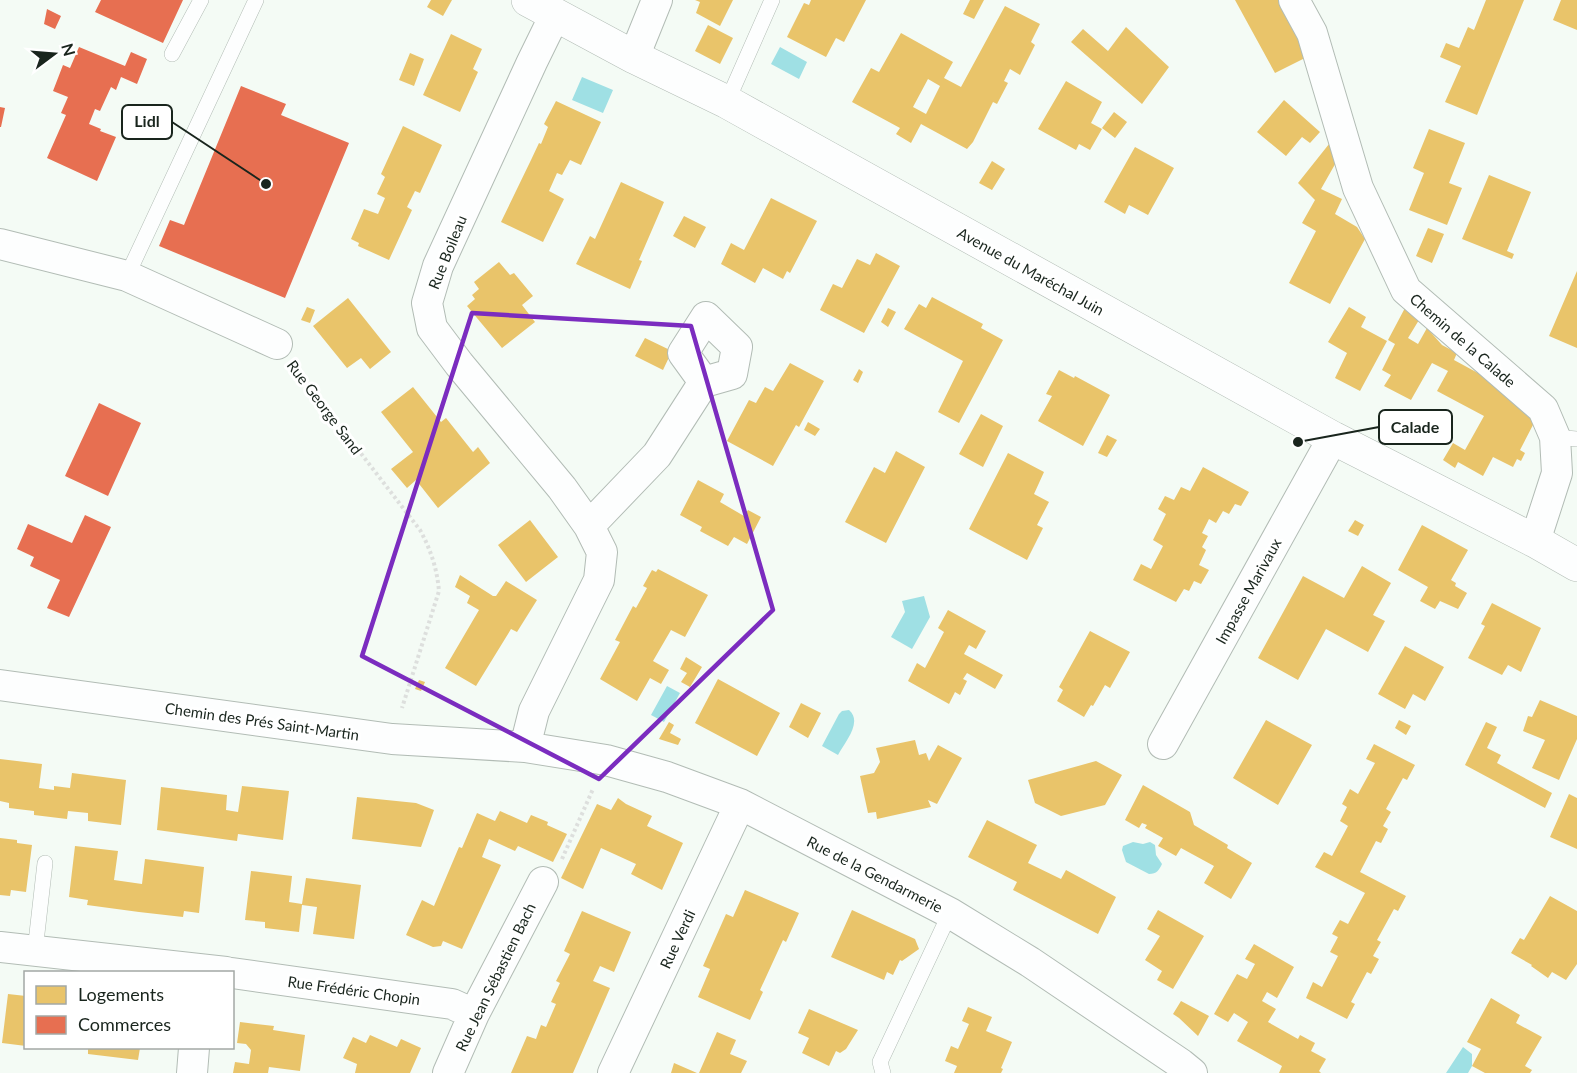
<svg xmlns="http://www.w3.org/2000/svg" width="1577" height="1073" font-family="Lato,sans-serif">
  <rect width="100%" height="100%" fill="#f4fbf5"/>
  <path fill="#9fe0e4" d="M780,47L807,62L799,79L771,64Z
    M582,77L613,90L603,113L572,100Z
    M924,596L930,617L912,649L891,637L905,612L902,601Z
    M667,686L680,693L664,722L651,715Z
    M849,710C863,722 845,742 838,755L822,746L839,714L842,711Z
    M1133,842L1143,844L1150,842L1155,845L1156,855L1162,864C1159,870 1157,874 1149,874L1126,862L1122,850L1123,846Z
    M1463,1047L1472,1054V1066L1468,1073H1446Z"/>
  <path fill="#e9c46a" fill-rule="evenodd" d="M431,0H452L443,16L427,7Z
    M695,0H733L720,26L696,13L700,2Z
    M811,0H866L844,42L836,38L826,57L787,37L804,3L809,5Z
    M970,0H984L974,19L963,14Z
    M1235,0H1278L1307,57L1275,73Z
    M1486,0H1524L1477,115L1445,102L1461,66L1440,57L1446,43L1459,48L1468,27L1474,30Z
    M1561,0H1577V30L1553,20Z
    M1005,6L1040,24L1031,42L1035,45L1020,75L1010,69L1004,81L1008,83L997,104L993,102L973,142L967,149L921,124L911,143L896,134L900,128L852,102L871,68L879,72L901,33L953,62L944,78L961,87ZM928,79L940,86L926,114L913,107Z
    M708,25L733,38L720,64L695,51Z
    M1126,27L1169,67L1142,104L1071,42L1083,29L1108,51Z
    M451,34L482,49L473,69L478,72L460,112L423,95Z
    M410,53L424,59L414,86L399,80Z
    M1066,81L1102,102L1091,123L1102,129L1090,150L1079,144L1076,150L1038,129Z
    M1284,100L1320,132L1310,143L1302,137L1286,156L1257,132Z
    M556,101L601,122L581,165L570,160L562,175L557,173L549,191L564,199L543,242L501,222L531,160L539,143L541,144L548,127L544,124Z
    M1114,112L1127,122L1115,138L1102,128Z
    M403,126L442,145L420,193L415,191L407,207L412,210L389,260L358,246L359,243L351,239L364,209L378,214L385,198L377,194L385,177L381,174Z
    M1429,129L1465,143L1449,183L1462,188L1447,225L1409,210L1424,173L1413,168Z
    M1333,139L1338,159L1321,189L1342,199L1335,214L1357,227L1365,239L1330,304L1289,283L1316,231L1302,223L1315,200L1298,183Z
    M1135,147L1174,168L1148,215L1129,205L1125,214L1104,202Z
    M992,161L1005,169L992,190L979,183Z
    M1489,175L1531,192L1507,251L1514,254L1512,259L1462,239Z
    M621,182L664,202L639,260L642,261L630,289L576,264L590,236L595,239Z
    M771,198L817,221L790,273L787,271L783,279L763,268L755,283L721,264L731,243L744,250Z
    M684,216L706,227L695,248L673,236Z
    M1428,228L1444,234L1432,263L1416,256Z
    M876,253L900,266L864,333L820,310L833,284L842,288L857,259L870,265Z
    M499,262L510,275L514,273L533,296L522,305L535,322L502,348L467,306L475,299L472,295L479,289L474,282Z
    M1577,271V348L1549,336Z
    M932,297L983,324L981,328L1003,340L959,423L938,412L963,361L904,329L919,304L926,308Z
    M348,298L391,352L370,369L361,358L347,368L313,326Z
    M1406,306L1419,320L1408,338L1418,344L1427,328L1442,345L1457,353L1454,360L1489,379L1488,381L1529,404L1534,423L1520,450L1525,453L1521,461L1517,459L1513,467L1493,457L1483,476L1458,462L1455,468L1443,460L1453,443L1465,450L1484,416L1437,391L1448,371L1432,363L1411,400L1384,386L1391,375L1382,370L1395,344L1388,340Z
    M307,307L315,310L310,323L301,320Z
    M1349,307L1366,317L1361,327L1387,341L1360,391L1335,378L1347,353L1328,342Z
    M888,308L896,312L888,327L881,322Z
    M645,338L672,351L663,370L635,356Z
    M790,363L824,381L799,427L796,425L773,466L727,441L749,400L756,403L765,387L773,391Z
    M859,369L863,372L858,383L853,380Z
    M1059,370L1074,378L1075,376L1110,395L1083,446L1038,421L1052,396L1046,394Z
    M413,387L441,422L446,418L473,452L478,447L490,463L438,508L416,480L407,488L391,469L413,452L381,412Z
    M981,414L1003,426L983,467L959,454Z
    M808,422L820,429L815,436L804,430Z
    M1107,435L1117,440L1107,457L1098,453Z
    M896,451L925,467L886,543L845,522L874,467L885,473Z
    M1008,453L1044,472L1034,494L1049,502L1037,525L1043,528L1027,560L969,529Z
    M1203,467L1249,492L1241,506L1235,504L1229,514L1223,511L1216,523L1209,519L1202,533L1208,536L1202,547L1206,550L1199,565L1209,570L1201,584L1194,581L1189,591L1184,589L1176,602L1133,580L1141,564L1151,569L1163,546L1153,540L1166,514L1158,509L1165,496L1174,500L1181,487L1190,491Z
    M698,480L724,494L720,502L744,516L748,510L761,517L747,544L734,537L728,546L700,531L702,527L680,515Z
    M530,520L558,557L526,582L498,545Z
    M1355,520L1364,525L1358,536L1348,531Z
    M1422,525L1468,550L1451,580L1456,583L1455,586L1467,593L1458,609L1440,601L1435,609L1420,601L1428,587L1398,570Z
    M1362,566L1391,583L1373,615L1385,621L1368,652L1326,629L1298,680L1258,658L1303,576L1344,598Z
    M658,569L708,595L685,637L671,630L653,661L669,670L661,684L650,678L637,701L600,679L620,642L615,640L633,606L636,608L647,588L643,586L652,570L656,572Z
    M460,575L493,596H496L506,581L537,600L517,632L511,629L476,686L445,668L479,610L467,603L470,596L455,587Z
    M1492,603L1541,628L1521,672L1508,665L1502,675L1468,658L1485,626L1481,624Z
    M948,610L986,631L976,649L969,645L964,654L1003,675L995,689L967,673L963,679L967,681L960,695L955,692L949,704L908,681L917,663L925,668L944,632L938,628Z
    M1090,631L1130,652L1110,688L1105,685L1093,706L1091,705L1084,717L1057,701L1063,690L1059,687Z
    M1405,646L1444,667L1425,701L1413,694L1405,709L1378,694Z
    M686,657L702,667L690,687L681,682L687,673L680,669Z
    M718,679L780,713L757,756L695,723Z
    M419,680L425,682L421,691L415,689Z
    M1540,700L1577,716V739L1559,780L1532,768L1545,740L1523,731L1528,716L1532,717Z
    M801,703L821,713L808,738L789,727Z
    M1266,720L1312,745L1278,805L1233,778Z
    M1399,720L1411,726L1406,735L1395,728Z
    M669,722L674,725L670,733L681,739L678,745L659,739Z
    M1486,722L1497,727L1487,748L1501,755L1497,763L1552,793L1545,808L1465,765Z
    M915,740L919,755L926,753L929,761L938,745L962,758L937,804L928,800L931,807L877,819L876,812L868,813L860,776L874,773L880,762L876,748Z
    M1374,744L1415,765L1407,780L1403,778L1386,809L1391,812L1383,826L1388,829L1381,843L1376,841L1360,872L1406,896L1398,911L1394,909L1377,940L1381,942L1373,956L1379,959L1371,974L1367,972L1351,1002L1355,1004L1347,1019L1306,998L1313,982L1322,987L1338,956L1330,952L1338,937L1332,934L1340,920L1348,924L1365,893L1315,867L1324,852L1332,856L1348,826L1340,821L1347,807L1342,804L1350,789L1358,794L1375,763L1366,759Z
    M0,759L42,764L39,788L54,790V786L70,788L72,773L126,780L121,825L88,821V813L68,811L67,819L34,815V811L9,808V803L0,801Z
    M1096,761L1122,775L1105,805L1061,816L1035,803L1028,780Z
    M1143,785L1190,812L1194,825L1228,845L1227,848L1252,863L1231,899L1204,883L1214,866L1181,848L1176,856L1158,846L1163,838L1145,828L1147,825L1142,823L1139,828L1125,820Z
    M242,786L289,791L283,840L238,834L237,841L157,830L161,787L227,795L226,810L238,812Z
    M1569,794L1577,798V849L1550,837Z
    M357,797L416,803L434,810L421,847L352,839Z
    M618,798L626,804L652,816L647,826L683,843L662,890L631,874L636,864L601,848L583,889L561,878L597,804L611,810Z
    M500,811L527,823L531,815L548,822L547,825L567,834L553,862L518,846L515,851L489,839L482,857L501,865L462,949L443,941L441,946L433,947L406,935L422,900L434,906L459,847L462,848L477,813L495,821Z
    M987,820L1037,845L1028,863L1061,879L1066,870L1116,897L1098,934L1013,890L1017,882L968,857Z
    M0,838L17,840V843L32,845L26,892L11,890L10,896L0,895Z
    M75,846L118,851L114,880L142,884L145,859L204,867L199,913L184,911L183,917L139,912L87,905L88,900L69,897Z
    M251,871L292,876L289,902L302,904L306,878L361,885L354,939L313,934L317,907L302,905L299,932L265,928V922L245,920Z
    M745,890L799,913L786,942L783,940L760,990L763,992L750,1020L698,997L710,969L703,966L726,914L733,917Z
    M1550,896L1577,911V964L1566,980L1552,972L1548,978L1531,966L1532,965L1511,953L1520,938L1524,940Z
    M852,910L915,939L919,949L902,961L900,960L893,975L887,972L884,980L831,957Z
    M1158,910L1204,936L1173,989L1157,980L1162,971L1145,960L1160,936L1147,929Z
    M582,911L631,932L614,972L600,966L593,981L610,988L573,1073H511L527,1036L536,1039L541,1025L546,1027L556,1004L551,1002L560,983L556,981L570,954L564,951Z
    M1254,944L1294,967L1277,998L1267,992L1262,1001L1276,1009L1268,1022L1298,1039L1300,1035L1315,1043L1311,1051L1326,1059L1319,1071L1321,1073H1279L1282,1066L1237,1041L1248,1022L1234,1013L1228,1022L1214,1014L1237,974L1247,979L1255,964L1245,959Z
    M8,994L26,996V1046L2,1043Z
    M1491,998L1520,1015L1516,1023L1542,1037L1525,1066L1532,1070L1530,1073H1485L1472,1066L1481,1049L1467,1042Z
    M1181,1001L1209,1016L1198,1036L1179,1018L1173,1014Z
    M968,1007L992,1017L986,1031L1012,1042L1001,1068L1003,1069L1001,1073H954L957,1066L945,1061L951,1046L958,1049L969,1024L962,1021Z
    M809,1009L858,1030L846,1049L840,1053L836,1051L829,1066L802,1053L809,1038L798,1033Z
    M240,1022L274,1026L273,1030L305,1035L300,1071L269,1067L268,1073H233L235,1062L249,1064L251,1050L246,1044L237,1043Z
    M717,1032L736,1040L730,1054L747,1061L741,1073H699Z
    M370,1035L397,1047L401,1039L421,1048L410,1073H355L357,1064L343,1058L353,1037L366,1043Z
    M88,1048H140L138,1060L88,1054Z
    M674,1063L697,1073H671Z"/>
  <path fill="#e76f51" d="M101,0H183L163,43L95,12Z
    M47,9L61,16L55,29L44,24Z
    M79,47L125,66L131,52L147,59L137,84L121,77L116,90L111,87L100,111L95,109L89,124L101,129L100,131L116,137L97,181L47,158L66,115L61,113L68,97L53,91L63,65L70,68Z
    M241,86L286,104L281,115L349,143L285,298L159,246L170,220L184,225Z
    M0,107L5,108L1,127H0Z
    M99,403L141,423L108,496L65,476Z
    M85,515L111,527L69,617L47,608L60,580L30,566L34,557L17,549L28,524L72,543Z"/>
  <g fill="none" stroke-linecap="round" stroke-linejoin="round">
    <defs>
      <path id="lane" d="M172,54L201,0
        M727,102L772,0
        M127,276L256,0
        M1555,437L1577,439
        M35,951L45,863
        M883,1073L880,1062L950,913"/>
      <path id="street" d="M1294,0L1312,33L1358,188L1406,290L1543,409L1555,437L1557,473L1535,541
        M634,57L657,0
        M0,244L127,276L277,344
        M589,526L657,455L704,382L732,374L737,347L706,317L683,353L704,382
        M0,685L392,739L525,747L606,760L667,777L740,804L950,913L1030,962L1181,1064L1192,1073
        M1163,744L1333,438
        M525,747L534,711L599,580L602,552L589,526L562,488L459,364L432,328L427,303L438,266L532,62L555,15
        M0,947L226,972
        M232,973L452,1004L474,1014
        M192,1073L194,1048
        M448,1073L474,1014L543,882
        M613,1073L740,804"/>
      <path id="secondary" d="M528,0L634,57L727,102L1333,438L1535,541L1577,565"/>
    </defs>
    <use href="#lane" stroke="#b2bcb5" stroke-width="16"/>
    <use href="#street" stroke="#b2bcb5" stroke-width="32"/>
    <use href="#secondary" stroke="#b2bcb5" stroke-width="34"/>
    <path stroke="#dddfdd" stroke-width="4" stroke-dasharray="3 3" stroke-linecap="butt" d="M295,368L420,530C431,550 437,569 439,591L402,708
      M562,859L593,789"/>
    <use href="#lane" stroke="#fdfefe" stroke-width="15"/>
    <use href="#street" stroke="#fdfefe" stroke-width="30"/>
    <use href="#secondary" stroke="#fdfefe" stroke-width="33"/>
  </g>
  <path fill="none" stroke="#7b2cbf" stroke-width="4.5" stroke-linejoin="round" d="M472,313L691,326L773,610L599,779L362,656Z"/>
  <g text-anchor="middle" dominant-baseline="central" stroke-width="6" stroke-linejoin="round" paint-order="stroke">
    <g font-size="15" fill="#19251d" stroke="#fff">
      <text transform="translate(447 252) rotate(-68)">Rue Boileau</text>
      <text transform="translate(1031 271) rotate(29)">Avenue du Maréchal Juin</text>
      <text transform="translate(1463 340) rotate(41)">Chemin de la Calade</text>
      <text transform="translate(325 407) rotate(53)">Rue George Sand</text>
      <text transform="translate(1248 591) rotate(-61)">Impasse Marivaux</text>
      <text transform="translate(262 721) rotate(8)">Chemin des Prés Saint-Martin</text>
      <text transform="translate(875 874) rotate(27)">Rue de la Gendarmerie</text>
      <text transform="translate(677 939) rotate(-65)">Rue Verdi</text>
      <text transform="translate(495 977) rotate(-64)">Rue Jean Sébastien Bach</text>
      <text transform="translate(354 990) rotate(8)">Rue Frédéric Chopin</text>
    </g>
  </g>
  <path fill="none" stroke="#19251d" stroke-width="2" d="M266 184L172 122M1298 442L1379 427"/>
  <g fill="#19251d" stroke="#fff" stroke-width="2">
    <circle cx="266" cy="184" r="6"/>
    <circle cx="1298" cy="442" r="6"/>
  </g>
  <g fill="#fff" stroke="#19251d" stroke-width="2">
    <rect x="122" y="105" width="50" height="34" rx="6"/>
    <rect x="1379" y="410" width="73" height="34" rx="6"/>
  </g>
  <g font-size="16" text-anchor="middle" font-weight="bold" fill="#19251d">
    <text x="147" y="127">Lidl</text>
    <text x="1415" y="433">Calade</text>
  </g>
  <rect x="24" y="971" width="210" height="78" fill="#ffffff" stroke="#a3a8a5" stroke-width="1.5"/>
  <rect x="36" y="986" width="30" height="18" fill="#e9c46a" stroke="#a3a8a5" stroke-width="1.5"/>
  <text x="78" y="1001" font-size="18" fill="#19251d">Logements</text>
  <rect x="36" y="1016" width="30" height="18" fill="#e76f51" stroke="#a3a8a5" stroke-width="1.5"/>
  <text x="78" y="1031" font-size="18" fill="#19251d">Commerces</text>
  <g transform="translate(54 54) rotate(74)" stroke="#ffffff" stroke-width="4.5" paint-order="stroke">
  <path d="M0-4.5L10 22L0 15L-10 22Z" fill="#19251d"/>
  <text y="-9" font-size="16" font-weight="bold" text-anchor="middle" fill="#19251d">N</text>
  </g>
</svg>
